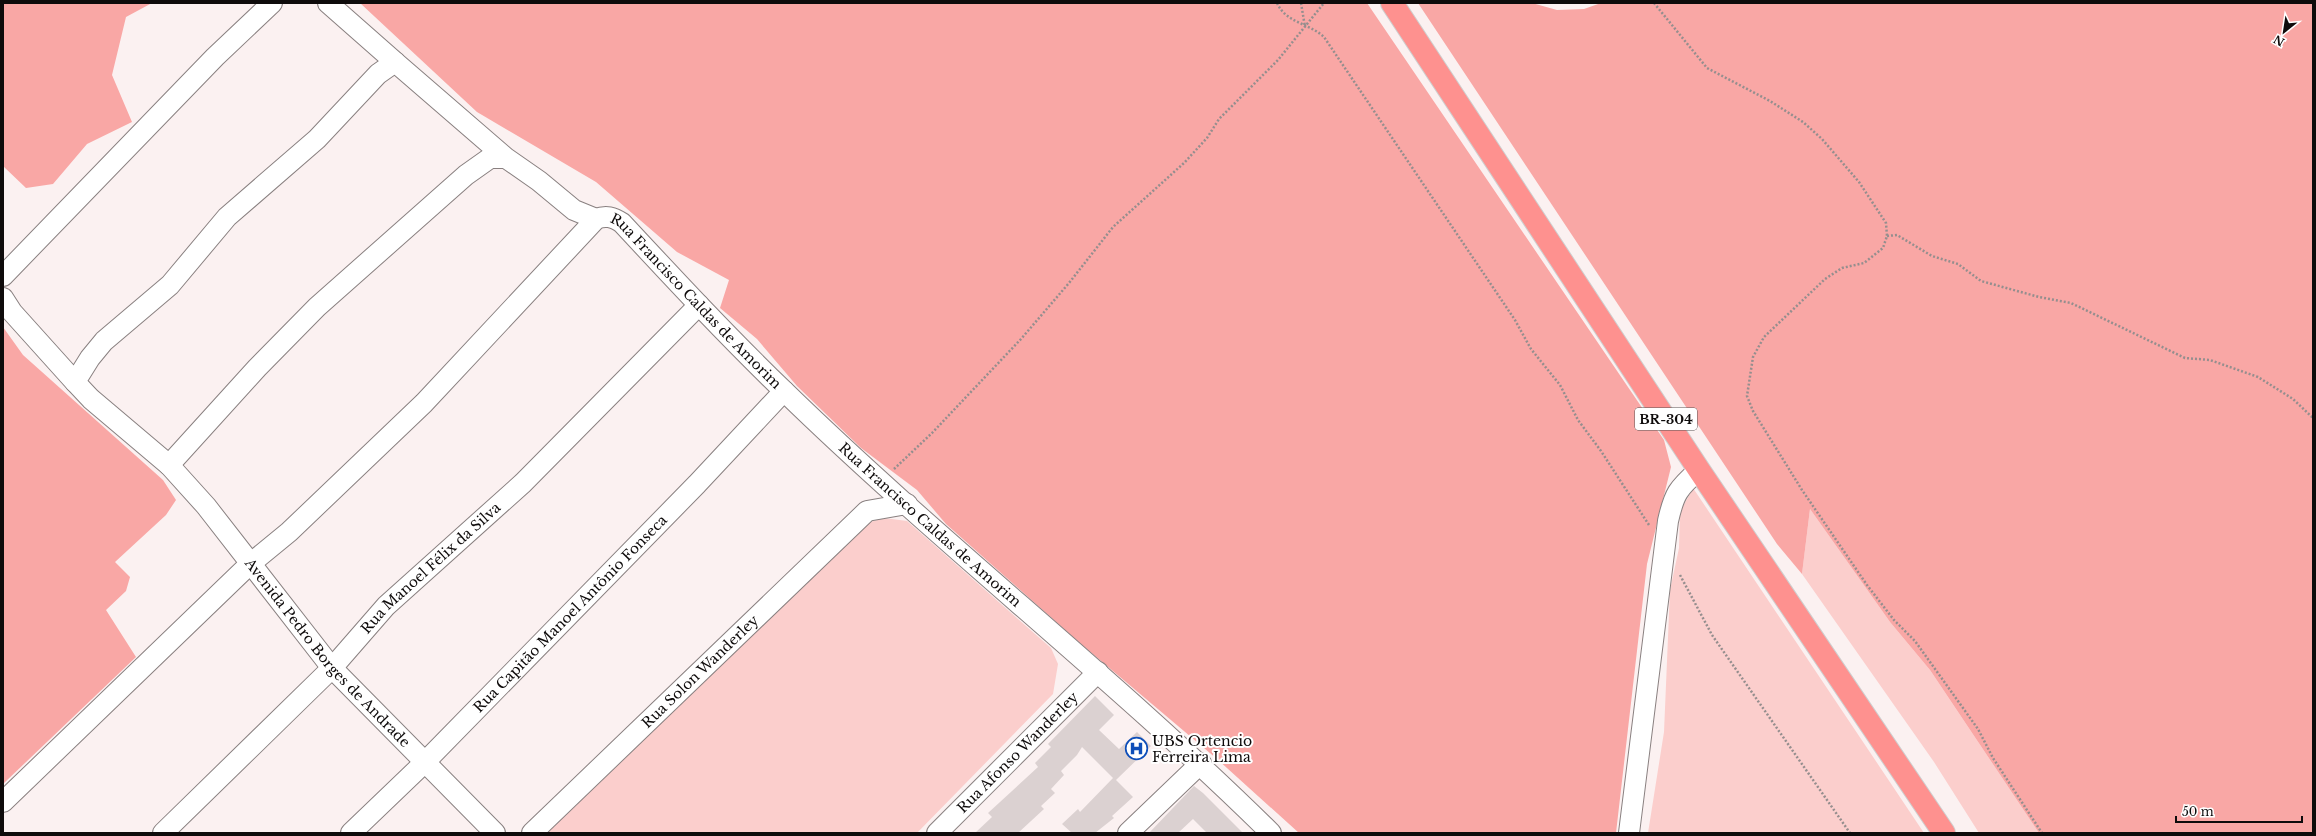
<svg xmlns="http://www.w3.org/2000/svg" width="2316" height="836" font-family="'Libre Baskerville',serif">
  <rect width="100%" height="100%" fill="#fbf1f1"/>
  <path fill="#fbcecc" d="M1693,488L1924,833H1648L1664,732L1670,590L1679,548L1680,512Z
    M1810,509L1890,622L1930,670L2039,833H1979L1934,762L1802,574Z
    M884,518L907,521L1051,648L1058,664L1053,694L917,833H546L870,522Z"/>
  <path fill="#f9a7a5" d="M3,3H152L126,17L112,75L132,122L87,144L53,184L26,188L3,166Z
    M360,3H1367L1664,440L1671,467L1647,564L1616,833H1299L1217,759L1081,644L946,524L917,490L861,448L797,386L757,339L720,308L729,280L677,252L596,182L477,112Z
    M1418,3H1532L1557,10L1584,9L1601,3H2313V833H2039L1930,670L1890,622L1810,509L1802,574L1777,544Z
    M3,327L23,355L163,480L176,500L166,515L115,562L130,577L126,591L106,610L136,657L3,784Z"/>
  <path fill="#dbd1d1" d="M1095,696L1114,715L1099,730L1119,749L1137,732L1151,746L1116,780L1133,797L1112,816L1114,818L1095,833H1072L1062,824L1078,809L1080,812L1113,778L1082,747L1077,755L1061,771L1064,775L1051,789L1055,793L1041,806L1044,809L1018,833H975L992,817L988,813L1038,767L1035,763L1051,747L1048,744Z
    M1194,786L1203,793L1243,833H1207L1193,819L1178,833H1149Z"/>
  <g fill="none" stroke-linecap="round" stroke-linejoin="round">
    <defs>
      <g id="minor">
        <path d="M328,3L395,62"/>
        <path d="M506,158L395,62L378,74L317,139L227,217L170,285L104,341L90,358L75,382L91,399L169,465L257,368L317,307L466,175L490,158H506L539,181L574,210L596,219"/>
        <path d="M3,276L215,57L272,3"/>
        <path d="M3,298L12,312L75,382"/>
        <path id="s1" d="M169,465L206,506L332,668L495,833"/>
        <path id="s2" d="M3,802L250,564L289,532L424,403L596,219C606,215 613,217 622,223C675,280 728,337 784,391C941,544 1115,679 1271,833"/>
        <path id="s3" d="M163,833L332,668L386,606L523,483L699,305"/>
        <path id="s4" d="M351,833L425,762L697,484L784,391"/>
        <path id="s5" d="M532,833L867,511L907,504"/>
        <path id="s6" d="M937,833L1098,672"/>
        <path d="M1128,833L1201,763"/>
        <path d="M1629,833L1668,521C1674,494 1678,488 1699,470"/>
      </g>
      <path id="highway" d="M1392,3L1699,470L1944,833"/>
    </defs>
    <use href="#minor" stroke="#898080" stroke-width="22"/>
    <use href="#highway" stroke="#cfcece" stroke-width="24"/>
    <path stroke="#958e8e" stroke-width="2.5" stroke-dasharray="2 2" stroke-linecap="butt" d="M1277,3C1286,23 1309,23 1324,37L1515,320L1531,349L1560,385L1578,420L1601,451L1649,525
      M1301,3L1305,27
      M1654,3L1707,68L1770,101L1803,122L1822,139L1859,182L1886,223L1887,236L1883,248L1864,263L1842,268L1825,279L1764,337L1753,357L1747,396L1753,411L1802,490L1867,585L1894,620L1915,641L1978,729L1993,758L2042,833
      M1887,236L1897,235L1932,256L1958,264L1981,281L2039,297L2071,303L2185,358L2210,360L2258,377L2293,399L2313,418
      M894,469L932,433L1021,339L1069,283L1113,227L1184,163L1207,138L1219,119L1278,60L1324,3
      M1680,575L1712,635L1850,833"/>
    <use href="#minor" stroke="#fff" stroke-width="20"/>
    <use href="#highway" stroke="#fe918f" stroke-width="22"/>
  </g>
  <defs>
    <symbol id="hospital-ring" viewBox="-11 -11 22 22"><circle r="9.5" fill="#fff" stroke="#0e4eb9" stroke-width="1.5"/><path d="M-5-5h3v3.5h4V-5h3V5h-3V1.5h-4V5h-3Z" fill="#0e4eb9"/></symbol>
  </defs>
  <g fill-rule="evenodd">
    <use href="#hospital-ring" x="1124" y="736" width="25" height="25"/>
  </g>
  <g text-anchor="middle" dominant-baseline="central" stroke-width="4" stroke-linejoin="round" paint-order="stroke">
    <rect fill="#fff" stroke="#565454" stroke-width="1" x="1635" y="408" width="62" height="22" rx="3"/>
    <g font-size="13" font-weight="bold" fill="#0e0b0b">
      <text x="1666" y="419">BR-304</text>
    </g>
    <g font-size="14" fill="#0e0b0b" stroke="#fff">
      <text stroke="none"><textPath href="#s2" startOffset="967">Rua Francisco Caldas de Amorim</textPath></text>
      <text stroke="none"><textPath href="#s2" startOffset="1291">Rua Francisco Caldas de Amorim</textPath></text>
      <text stroke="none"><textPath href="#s3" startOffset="377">Rua Manoel Félix da Silva</textPath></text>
      <text stroke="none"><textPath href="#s4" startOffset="310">Rua Capitão Manoel Antônio Fonseca</textPath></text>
      <text stroke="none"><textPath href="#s1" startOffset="246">Avenida Pedro Borges de Andrade</textPath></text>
      <text stroke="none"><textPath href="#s5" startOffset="233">Rua Solon Wanderley</textPath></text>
      <text stroke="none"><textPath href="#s6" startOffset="114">Rua Afonso Wanderley</textPath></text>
    </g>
    <g font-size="14" fill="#0e0b0b" stroke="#fff" text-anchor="start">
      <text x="1152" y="741">UBS Ortencio<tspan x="1152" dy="16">Ferreira Lima</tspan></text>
    </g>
  </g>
  <rect width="2316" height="836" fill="none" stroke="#0e0b0b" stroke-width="8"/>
  <g transform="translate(2284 32) rotate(210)" stroke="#ffffff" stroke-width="3" paint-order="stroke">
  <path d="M0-3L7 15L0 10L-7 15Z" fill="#0e0b0b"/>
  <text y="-6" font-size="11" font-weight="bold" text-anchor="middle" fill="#0e0b0b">N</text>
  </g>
  <path d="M2176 816v6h126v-6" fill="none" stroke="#0e0b0b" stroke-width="2"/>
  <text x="2182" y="816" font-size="12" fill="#0e0b0b" stroke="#ffffff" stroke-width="3" paint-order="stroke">50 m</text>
</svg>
